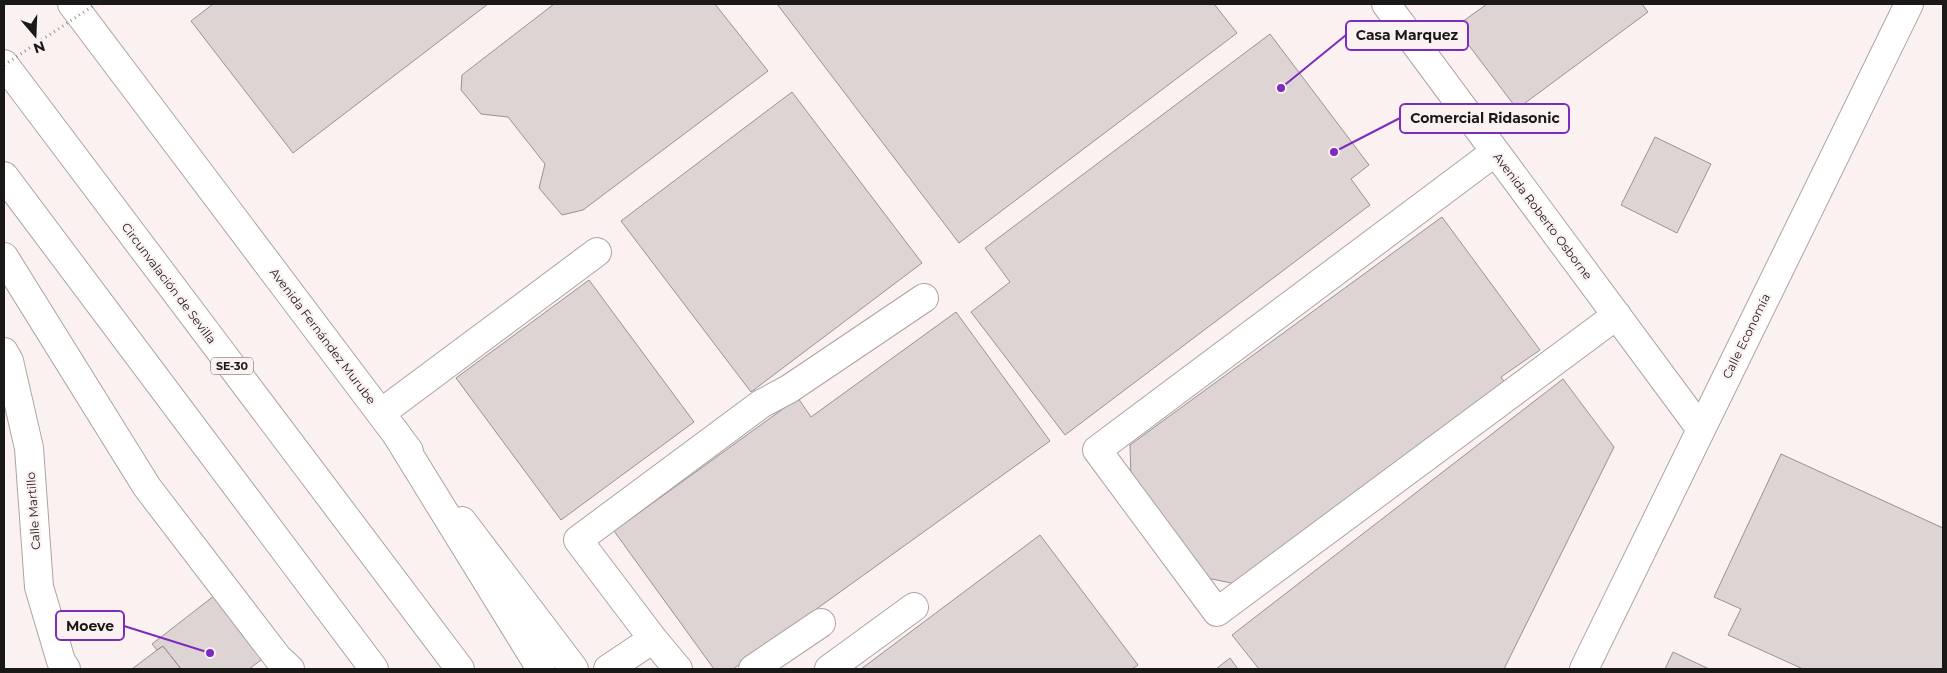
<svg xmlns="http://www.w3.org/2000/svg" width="1947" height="673" font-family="Montserrat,sans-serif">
  <rect width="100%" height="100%" fill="#fbf1f1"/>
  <path fill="#ded4d4" stroke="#9a9191" d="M213,4H488L293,153L191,21Z
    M554,4H715L768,71L583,210L562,215L539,188L545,164L508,117L481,114L461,90L462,75Z
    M777,4H1214L1237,33L959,243Z
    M1487,4H1642L1648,12L1517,109L1455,27Z
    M1270,34L1369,165L1351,179L1370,205L1065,435L971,312L1010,282L985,248Z
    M792,92L922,263L751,392L621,221Z
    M1655,137L1711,164L1677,233L1621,205Z
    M1442,217L1540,350L1501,377L1508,387L1236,584L1207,578L1131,479L1130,445Z
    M589,280L694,422L561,520L456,378Z
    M956,312L1050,441L733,669H714L614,531L798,398L811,417Z
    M1563,379L1614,447L1504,669H1259L1232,635Z
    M1781,454L1943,528V669H1803L1728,635L1741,609L1714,597Z
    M1040,535L1138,665L1132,669H861Z
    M232,582L281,645L249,669H181L163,646L157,650L152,644Z
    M163,646L181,669H132L157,650Z
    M1673,652L1709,669H1665Z
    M1230,658L1238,669H1216Z"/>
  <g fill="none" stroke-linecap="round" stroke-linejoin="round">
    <defs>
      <path id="minor" d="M72,4L409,451
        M1386,4L1700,428
        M1495,152L1097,450L1217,612L1617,315
        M4,257L147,487L278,658L290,669
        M4,352L9,361L29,448L39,587L61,661L66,669
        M381,413L597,252
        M462,521L574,669
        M653,639L678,669
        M608,669L653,639L578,540L761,404L789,389L924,298
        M753,669L821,623
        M829,669L914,607
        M1584,669L1909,4"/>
      <path id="highway" d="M4,64L460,669
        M4,176L374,669
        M395,432L541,669"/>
    </defs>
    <use href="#minor" stroke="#aca3a3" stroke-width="30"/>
    <use href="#highway" stroke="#aca3a3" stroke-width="30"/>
    <use href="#minor" stroke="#fff" stroke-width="28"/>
    <use href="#highway" stroke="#fff" stroke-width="28"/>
    <path stroke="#938d8d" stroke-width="3" stroke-dasharray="1 4" stroke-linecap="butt" d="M4,65L96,4"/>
  </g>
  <g text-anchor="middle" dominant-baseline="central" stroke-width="4.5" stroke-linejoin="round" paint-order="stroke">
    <rect fill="#fbf1f1" stroke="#5e5959" stroke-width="1" x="211" y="357.5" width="42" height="17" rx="4"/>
    <g font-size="11" font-weight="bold" fill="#1b1818">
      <text x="232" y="366">SE-30</text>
    </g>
    <g font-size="12" fill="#1b1818" stroke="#fbf1f1">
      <text transform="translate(1543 216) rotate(53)">Avenida Roberto Osborne</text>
      <text transform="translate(169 283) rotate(53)">Circunvalación de Sevilla</text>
      <text transform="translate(323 336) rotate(53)">Avenida Fernández Murube</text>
      <text transform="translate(1746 336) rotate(-64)">Calle Economía</text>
      <text transform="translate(33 511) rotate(-94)">Calle Martillo</text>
    </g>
  </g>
  <path fill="none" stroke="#7b2cbf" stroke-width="2" d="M1281 88L1346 35M1334 152L1400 118M210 653L124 626"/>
  <g fill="#7b2cbf" stroke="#fbf1f1" stroke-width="2">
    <circle cx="1281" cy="88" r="5"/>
    <circle cx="1334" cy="152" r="5"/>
    <circle cx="210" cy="653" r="5"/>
  </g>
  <g fill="#fbf1f1" stroke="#7b2cbf" stroke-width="2">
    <rect x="1346" y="21" width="122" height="29" rx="5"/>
    <rect x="1400" y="104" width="169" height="29" rx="5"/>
    <rect x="56" y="611" width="68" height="29" rx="5"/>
  </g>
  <g font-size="14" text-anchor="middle" font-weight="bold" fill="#1b1818">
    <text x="1407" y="40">Casa Marquez</text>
    <text x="1485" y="123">Comercial Ridasonic</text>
    <text x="90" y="631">Moeve</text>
  </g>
  <rect width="1947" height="673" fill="none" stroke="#1b1818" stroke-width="10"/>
  <g transform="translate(35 35) rotate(161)" stroke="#fbf1f1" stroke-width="4" paint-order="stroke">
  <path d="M0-4L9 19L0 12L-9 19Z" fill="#1b1818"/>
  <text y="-8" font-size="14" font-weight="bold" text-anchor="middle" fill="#1b1818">N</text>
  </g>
</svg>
